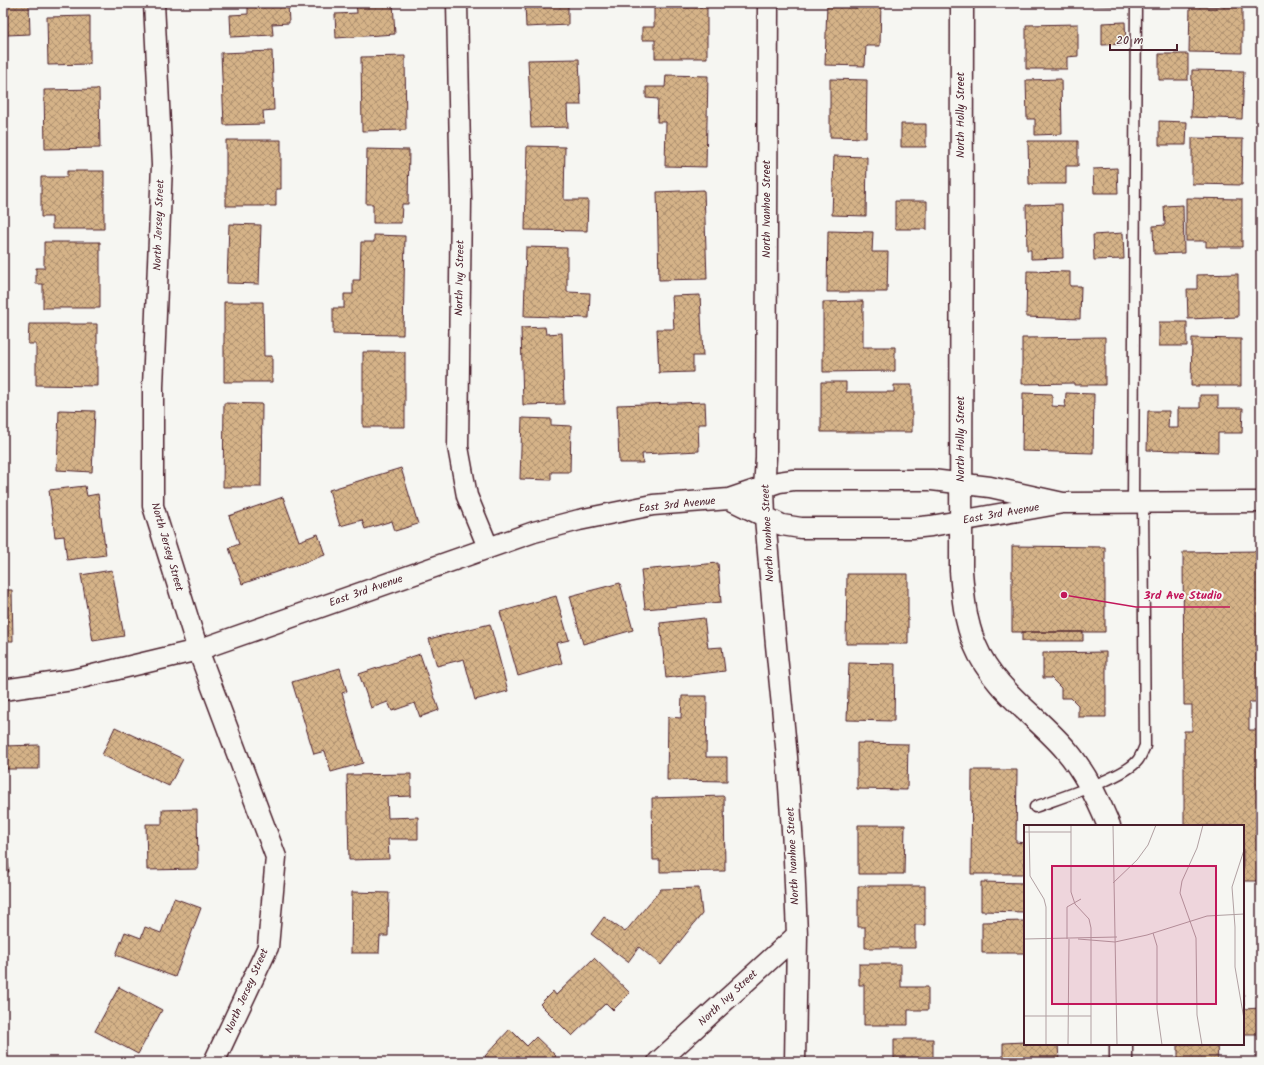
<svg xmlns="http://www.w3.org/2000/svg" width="1264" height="1065" font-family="Kalam,sans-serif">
  <defs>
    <pattern id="building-cross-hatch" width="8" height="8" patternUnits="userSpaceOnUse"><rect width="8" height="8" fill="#d5b388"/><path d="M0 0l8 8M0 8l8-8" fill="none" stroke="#af916f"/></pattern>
  </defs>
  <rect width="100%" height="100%" fill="#f6f6f2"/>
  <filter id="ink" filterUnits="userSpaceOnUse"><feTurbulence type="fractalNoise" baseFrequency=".025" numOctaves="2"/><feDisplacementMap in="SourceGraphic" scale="8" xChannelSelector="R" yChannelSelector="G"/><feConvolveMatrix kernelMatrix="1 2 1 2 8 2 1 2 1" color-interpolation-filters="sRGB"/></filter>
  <g filter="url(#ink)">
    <path fill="url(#building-cross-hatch)" stroke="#4a1f2b" d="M6,3H29L30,34L7,35Z
      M217,3H288L289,23L272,24L273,35L231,37L230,15L248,14V4L217,5Z
      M356,3H393L395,34L336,38L335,14L357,13Z
      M525,3H568V25L526,27Z
      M827,3H881L880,46H866L865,66L825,65Z
      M1023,3H1116V6L1023,4Z
      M1190,6L1242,7V53L1189,52Z
      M707,7V58H655V40H642V27H654V8Z
      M90,16V64L48,65L47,17Z
      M1125,22L1126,44L1102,45V23Z
      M1078,24V56L1067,57V69H1026V25Z
      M272,51L274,110L263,111L264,124L224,125L221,53Z
      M1159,54H1188V80H1159Z
      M405,56L406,130L362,131L361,57Z
      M579,59L581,105H567L568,127L531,128L528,60Z
      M1192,70L1244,71L1242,119L1191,117Z
      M666,75L708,76L706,167L665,166L666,122H657L658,99L646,98V87H665Z
      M830,79L867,80L866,138L830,137Z
      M1061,79L1062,134L1035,135V119H1027L1026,80Z
      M99,89L100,148L45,149L44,90Z
      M1159,121L1187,122L1186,145H1159Z
      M901,124H926V147H901Z
      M1192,138L1243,139L1242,185L1192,184Z
      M226,140H281V189H276V206H226Z
      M1028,141H1078V166H1066V184H1029Z
      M527,146L565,147L564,200H588L587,231L525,230Z
      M367,149L409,150L408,204H402L401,223H373V204H366Z
      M834,156L867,157L866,216L832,215Z
      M1117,168L1118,193H1094L1093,169Z
      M67,171H104V229H52V217H41V177H67Z
      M704,190L707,279L659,280L657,192Z
      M1186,198L1242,199V247H1206V241H1186Z
      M895,201H927V229H895Z
      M1062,204L1063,258L1031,259V250H1027L1026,205Z
      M1183,205L1184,253L1154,254L1153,226L1165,225L1164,206Z
      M229,224L261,225L259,284L227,283Z
      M828,231L873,232L872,252H888L887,292H827Z
      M1123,233L1124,259L1094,260L1093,235Z
      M374,235L405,236L403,335L333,334V308H344V294H353V280H360L361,242H374Z
      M44,242H100V308H43V284H36V268H44Z
      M526,247L567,248V292L590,293L589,318L524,316Z
      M1027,271L1070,272V286H1081L1080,319L1026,317Z
      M1238,274V317L1188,319L1187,289H1197V275Z
      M700,295L703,356H693V372L659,373L657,329H674L672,296Z
      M863,301V347H895V371L823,372V302Z
      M224,302H263L264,356H272V382H224Z
      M1159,322H1187V346H1159Z
      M29,324H97V386L36,385V344H28Z
      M545,327L546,334L562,333L564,404L523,405L521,328Z
      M1105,337V385H1074V383L1022,384V338Z
      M1192,338L1241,339V386H1191Z
      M363,352H405V427H363Z
      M821,382H846V392H894V385H912V432H821Z
      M1023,393L1052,394V406L1065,407L1066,393L1094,394L1093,453L1022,451Z
      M1200,395H1218V408H1243L1242,433H1218V452L1147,450L1148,411H1169L1168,428H1178V408H1200Z
      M705,402L706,424H698L699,451L642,454L643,463H619L617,405Z
      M224,403L262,404L261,487H223Z
      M59,410L95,411L92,472L57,470Z
      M522,418L551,419V425L571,426L570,472H551V480L520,479Z
      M401,468L418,524L395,531L392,521L365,529L362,520L340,526L329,490Z
      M85,486L87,496L98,494L106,555L67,560L64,536L55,537L49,490Z
      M283,497L299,541L318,534L325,555L242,584L229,548L239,544L229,516Z
      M1012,546L1105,547V632H1012Z
      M1261,551V702H1249V730H1261V881H1243V826H1184V731H1192V705H1184L1183,552Z
      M718,563L721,602L645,609L641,570Z
      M112,570L124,636L93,641L81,575Z
      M847,574H908V644H846Z
      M620,583L633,630L583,644L570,596Z
      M3,590H12L13,641H3Z
      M556,596L569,640L556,643L562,663L518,676L500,612Z
      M704,618L708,648L722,647L725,671L666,678L660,623Z
      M490,624L508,691L475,700L464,659L437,666L429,639Z
      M1022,632H1083V641H1022Z
      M1106,652V717H1078V705L1071,698H1061V688L1051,678H1043V653Z
      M420,654L439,710L420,717L415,703L392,711L388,702L371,708L359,674Z
      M849,663L895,664L894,721L847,720Z
      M340,668L347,691L342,693L363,763L331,772L325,751L314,754L292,682Z
      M682,696H707L706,757H727V781L667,780L668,717L681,718Z
      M115,727L183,759L169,786L102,755Z
      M857,743L908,744L907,790L857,789Z
      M39,745V769H3V746Z
      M972,770H1017L1016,842L1025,843V874H971Z
      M411,774V796L387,797L388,818L418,817V839H388L389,859L349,860L347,775Z
      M724,796L725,871L660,872V860H653L652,798Z
      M197,809L198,869L147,870L146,824H162V810Z
      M858,825H905L904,874H858Z
      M3,837H7L9,872H3Z
      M981,882L1025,883V912L981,911Z
      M858,886H925V925H915V948H865V927H858Z
      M699,888L702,914L661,965L639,947L628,962L591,934L604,917L625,932L661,889Z
      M352,892L389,893L388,936H380L379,953H351Z
      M174,898L201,908L175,977L116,955L125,932L141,938L145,927L161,933Z
      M1025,921V953H982V922Z
      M594,958L630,993L613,1010L606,1003L572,1036L540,1004L553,991L556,995Z
      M1243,959L1244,1006H1243Z
      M859,964H901V987H928V1010H908V1025H864V985H859Z
      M119,987L162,1010L138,1054L95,1031Z
      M1261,1008V1034H1243V1009Z
      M510,1029L527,1046L536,1037L556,1056L551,1062H491L485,1056Z
      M894,1039H933V1062H894Z
      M1025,1042V1044H1058L1059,1062H1003V1043Z
      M1178,1044H1224H1217L1218,1062H1178Z"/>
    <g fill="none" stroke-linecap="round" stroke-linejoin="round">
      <defs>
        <path id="service" d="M1133,503L1136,3
          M1035,807C1059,798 1124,778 1138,760C1141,756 1143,750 1145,746L1143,503"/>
        <path id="minor" d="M154,3L162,165L153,387V506L198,650L276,857L268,947L214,1062
          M457,3L461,200L458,447L467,496L488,547
          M768,3L766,458L764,488L765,518L776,645L787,757L794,860L797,935L795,1062
          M729,499L782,525L801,528H912L931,526L1063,503L1261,502
          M3,690L72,680L198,650L534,532L579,520L653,505L729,499L779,482L793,480H932L990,487L1063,503
          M658,1062L797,935"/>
        <path id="tertiary" d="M962,3L961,571C963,597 965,621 975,645C993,689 1036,715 1066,750C1085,772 1098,799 1109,826
          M1121,1062V1044"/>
      </defs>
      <use href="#service" stroke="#4a1f2b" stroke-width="13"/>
      <use href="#minor" stroke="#4a1f2b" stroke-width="23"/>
      <use href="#tertiary" stroke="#4a1f2b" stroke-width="25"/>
      <use href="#service" stroke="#f6f6f2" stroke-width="10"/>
      <use href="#minor" stroke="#f6f6f2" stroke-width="20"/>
      <use href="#tertiary" stroke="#f6f6f2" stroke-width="22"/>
    </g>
  </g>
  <g text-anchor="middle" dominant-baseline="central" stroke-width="4" stroke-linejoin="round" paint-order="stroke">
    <g font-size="11" fill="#4a1f2b" stroke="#f6f6f2">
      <text transform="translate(961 115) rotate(-90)">North Holly Street</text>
      <text transform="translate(767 209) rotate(-90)">North Ivanhoe Street</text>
      <text transform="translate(159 225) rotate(-88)">North Jersey Street</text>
      <text transform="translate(460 278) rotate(-89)">North Ivy Street</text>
      <text transform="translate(961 439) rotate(-90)">North Holly Street</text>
      <text transform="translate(677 505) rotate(-6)">East 3rd Avenue</text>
      <text transform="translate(1001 514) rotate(-10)">East 3rd Avenue</text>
      <text transform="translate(768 533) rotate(-93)">North Ivanhoe Street</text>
      <text transform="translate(167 547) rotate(74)">North Jersey Street</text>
      <text transform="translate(366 591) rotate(-19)">East 3rd Avenue</text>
      <text transform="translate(793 856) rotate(-93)">North Ivanhoe Street</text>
      <text transform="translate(247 991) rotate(-66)">North Jersey Street</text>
      <text transform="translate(728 998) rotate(-43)">North Ivy Street</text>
    </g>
  </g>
  <g transform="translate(1024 825)">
    <rect width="220" height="220" fill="#f6f6f2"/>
    <path fill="none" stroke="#b1a0a2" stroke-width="1" d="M5,0L6,51L20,74L22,82V220M47,0V67L51,79L65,94L67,103V220M89,0L93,220M0,7H47M220,25L208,62L211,102V142L220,194M89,58L113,35L124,20L132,0M129,108L133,121V184L138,220M0,114L93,112M43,114V82L57,74M54,114L91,117L123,110L183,91L220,89M0,191H67M0,220V191M44,220L45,114M178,220L173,190L172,113L156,68L158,56L173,23L179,0"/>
    <path fill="#c2185b" fill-opacity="0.15" stroke="#c2185b" stroke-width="2" d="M28,41H192V179H28Z"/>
    <rect width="220" height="220" fill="none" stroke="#4a1f2b" stroke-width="2"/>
  </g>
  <path fill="none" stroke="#c2185b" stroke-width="1.5" d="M1064 595L1136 607H1230"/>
  <circle fill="#c2185b" stroke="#f6f6f2" stroke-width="1.5" cx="1064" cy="595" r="4"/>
  <g font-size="12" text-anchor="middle" font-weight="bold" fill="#c2185b" stroke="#f6f6f2" stroke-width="4" stroke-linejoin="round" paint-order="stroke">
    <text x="1183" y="599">3rd Ave Studio</text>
  </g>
  <rect width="1264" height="1065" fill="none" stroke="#f6f6f2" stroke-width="16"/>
  <rect x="8" y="8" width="1248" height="1049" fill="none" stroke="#4a1f2b" stroke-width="1.5" filter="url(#ink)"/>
  <path d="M1110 44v6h67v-6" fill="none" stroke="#4a1f2b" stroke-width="2"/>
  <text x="1116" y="44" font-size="12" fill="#4a1f2b" stroke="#f6f6f2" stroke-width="3" paint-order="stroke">20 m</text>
</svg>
